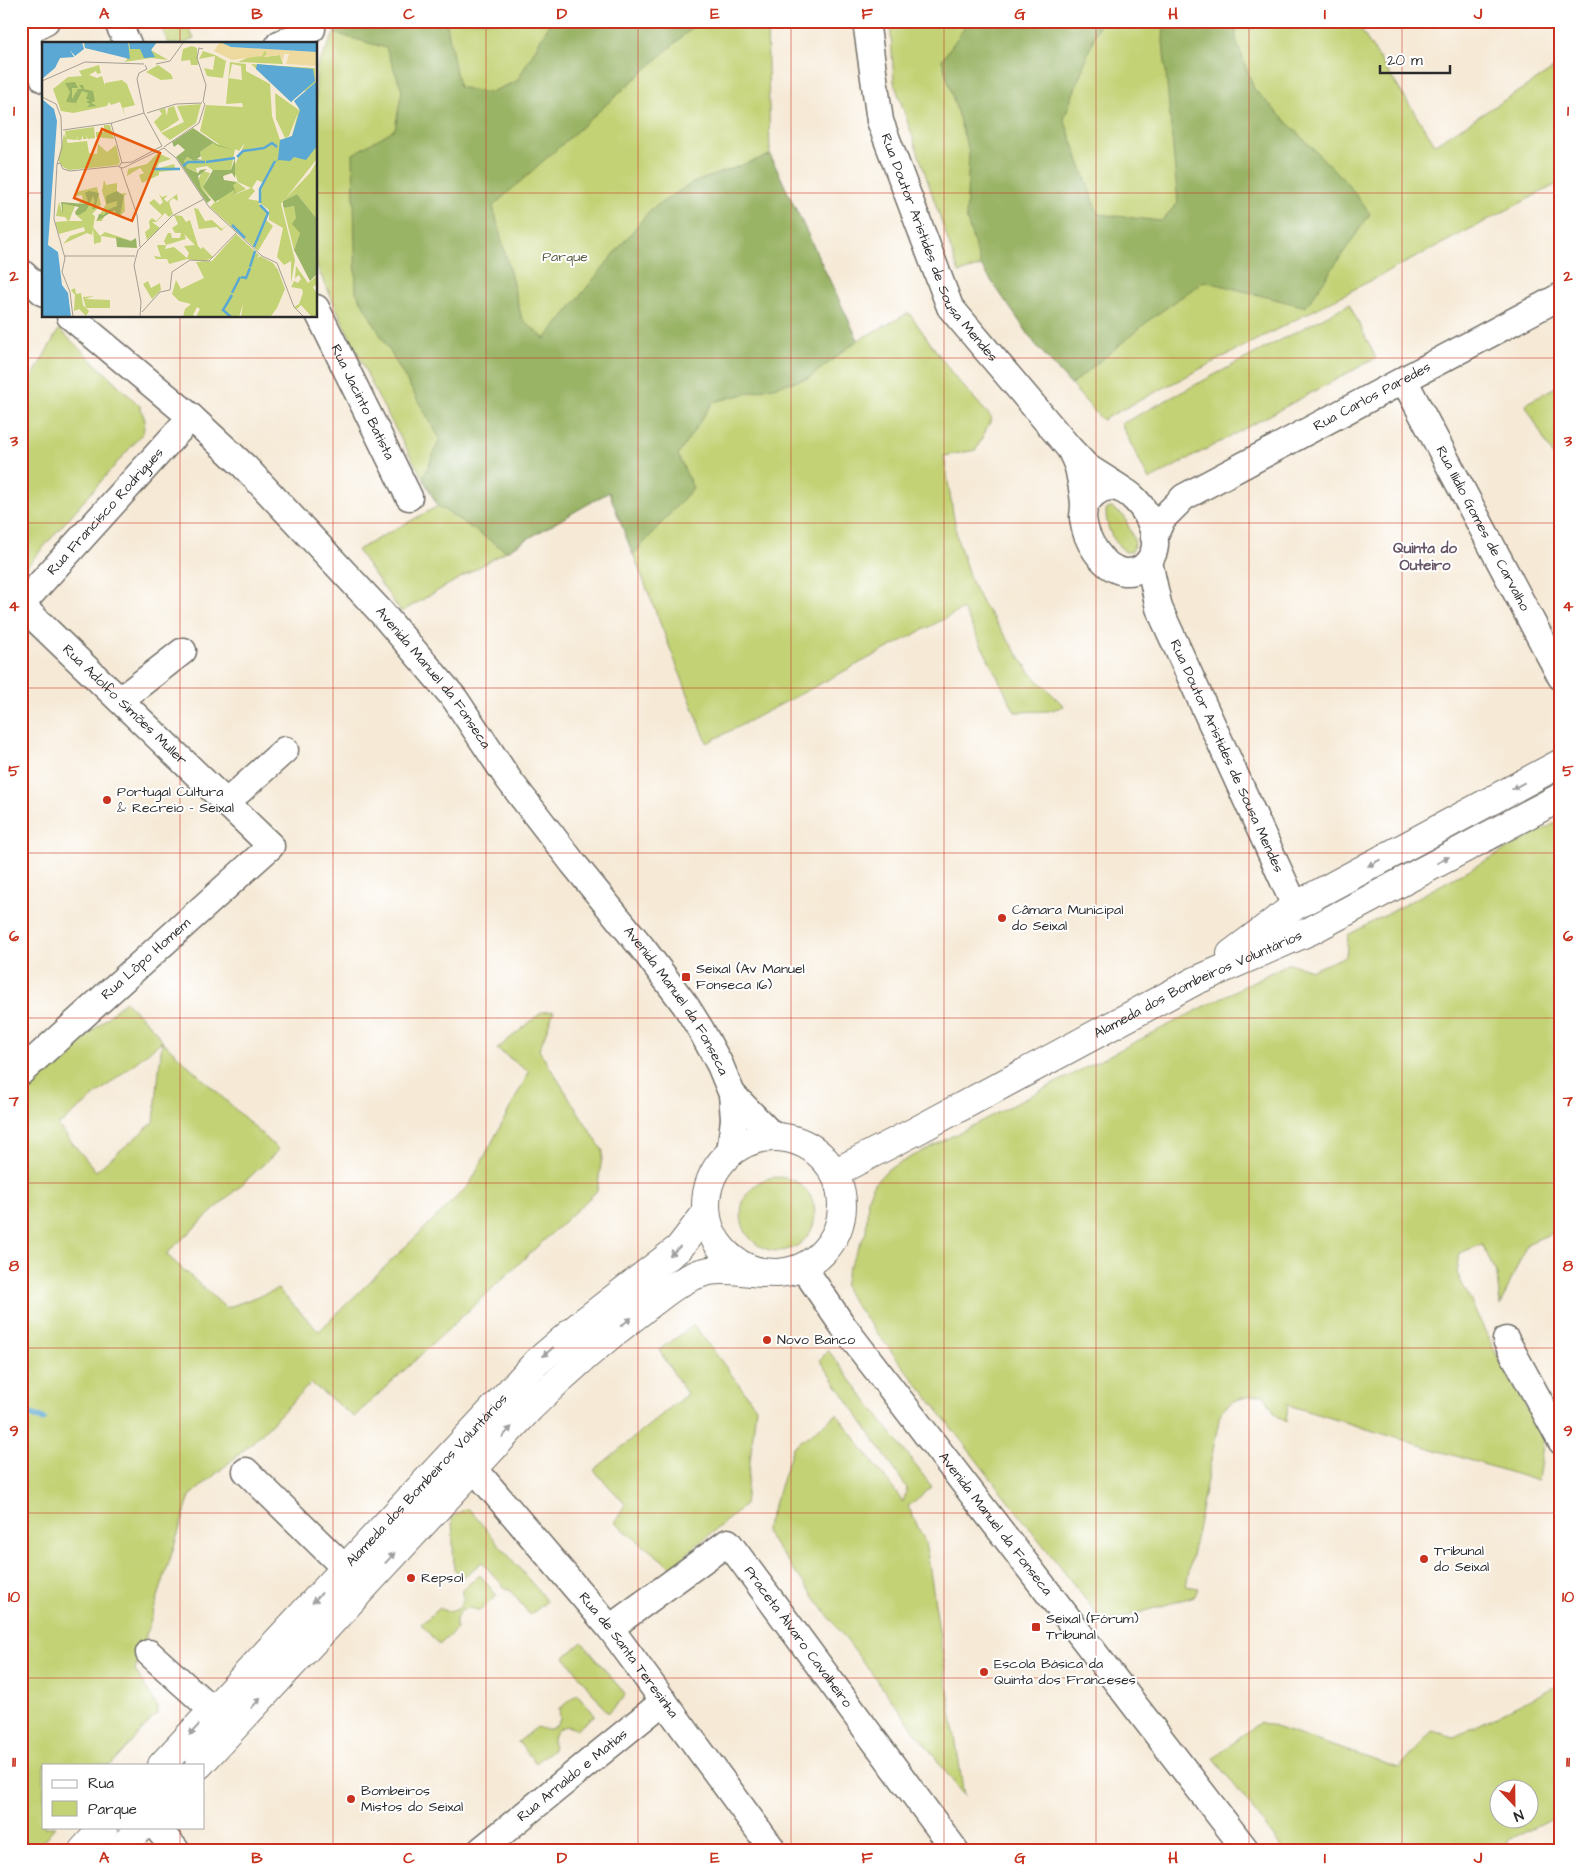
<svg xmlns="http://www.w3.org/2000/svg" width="1582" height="1871" font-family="'Architects Daughter',sans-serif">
  <rect width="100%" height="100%" fill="#fff"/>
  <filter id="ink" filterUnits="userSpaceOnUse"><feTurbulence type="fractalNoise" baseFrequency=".02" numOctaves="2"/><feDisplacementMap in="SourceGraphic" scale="10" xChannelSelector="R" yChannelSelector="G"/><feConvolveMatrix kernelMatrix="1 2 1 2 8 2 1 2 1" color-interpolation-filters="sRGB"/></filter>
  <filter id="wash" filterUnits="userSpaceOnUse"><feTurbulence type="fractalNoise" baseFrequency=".0096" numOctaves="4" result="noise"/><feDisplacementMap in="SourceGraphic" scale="20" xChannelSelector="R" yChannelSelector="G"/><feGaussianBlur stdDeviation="1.12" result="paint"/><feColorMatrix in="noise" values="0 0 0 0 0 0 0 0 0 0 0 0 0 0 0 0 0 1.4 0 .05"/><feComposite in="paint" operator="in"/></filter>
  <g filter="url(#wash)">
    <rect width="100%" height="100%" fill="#f6ead7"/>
    <path fill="#c3d274" stroke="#777e50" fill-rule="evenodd" d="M158,21H185L194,39L183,44H169Z
      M341,21H767L770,155L858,340L909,313L954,376L992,418L976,450L944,456L957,538L971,581L981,601L1030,672L1064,706L1049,711L1015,712L963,609L707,743L609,492L401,612L357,550L438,506L378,397L316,265V68Z
      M890,21H1355L1435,144L1555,68L1561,78V182L1102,420L1036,345L981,266L959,273L894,82Z
      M1349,304L1376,358L1149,480L1121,424Z
      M59,329L140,406L145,420L143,433L21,573V397Z
      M1561,384V471L1525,404Z
      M1112,508L1124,516L1135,542L1132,552H1125C1111,538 1106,529 1106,509Z
      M1561,820V1229L1527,1244L1500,1306L1497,1275L1482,1244L1460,1253L1457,1273L1503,1368L1544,1437L1538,1481L1288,1405L1286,1422L1276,1415L1264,1395C1250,1395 1229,1399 1221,1413C1219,1416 1219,1421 1218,1425L1186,1586L1198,1588L1195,1596L1104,1623L852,1301L844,1286L848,1269L866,1232L868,1198L873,1185L888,1169L1289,963L1312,970L1346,956L1348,935Z
      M125,1001L154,1029L162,1041L279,1150L166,1254L226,1308L278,1289L319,1331L470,1184L529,1072L497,1049L542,1012L554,1011L539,1050L603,1151L597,1191L354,1417L311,1383L251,1444L190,1496L135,1670L157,1706V1714L111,1765H44V1827H55L36,1849L21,1838V1097ZM162,1041L154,1122L96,1171L58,1126Z
      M741 1214a37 37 0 1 1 74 0a37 37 0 1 1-74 0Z
      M694,1325L756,1407L745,1505L671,1567L615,1523L625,1504L594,1470L687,1394L659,1350Z
      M828,1350L932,1487L908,1506L925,1542L928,1557L964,1796L765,1532L793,1447L837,1414L903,1502L907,1488L820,1360Z
      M465,1509H469L547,1601L530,1615L508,1588L506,1589L482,1562L464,1577L454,1569L452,1517Z
      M480,1575L497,1596L479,1611C465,1603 452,1614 457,1629L439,1645L421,1624L440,1608C453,1617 468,1606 462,1590Z
      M582,1642L625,1694L623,1699L608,1713L565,1657Z
      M1561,1684V1813L1507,1841L1512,1850H1283L1214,1758L1260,1722L1399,1768L1432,1731L1454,1737ZM1500,1788H1530V1818H1500Z
      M577,1694L595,1715L576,1730C562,1720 549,1733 554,1748L536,1763L518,1742L537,1727C547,1732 556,1729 560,1719L559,1709Z"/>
    <path fill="#9ab466" stroke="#627048" d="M341,21H446L459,87L488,93L517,81L551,21H695L693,27L493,206L522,319L545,339L650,210L692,183L770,155L858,340L809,378L713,402L678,455L693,488L633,555L609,492L506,551L438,506L423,478L440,439L356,292L353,154L395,129L402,90L386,48L334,33Z
      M969,21H1100L1064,119L1098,214L1161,221L1178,203L1163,41L1164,21H1236V40L1254,89L1347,183L1370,214L1306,307L1204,281L1152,318L1071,385L1036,345L981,266L966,217L969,153L942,60Z"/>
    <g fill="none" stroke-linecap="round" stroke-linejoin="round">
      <path stroke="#5aa8d3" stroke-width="7" d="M21,1411L43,1419"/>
    </g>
  </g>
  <g filter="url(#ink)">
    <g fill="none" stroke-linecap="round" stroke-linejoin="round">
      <defs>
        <g id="minor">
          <path d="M117,21L128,44"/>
          <path id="s1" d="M866,21L880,121L950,307L1070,449L1087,467L1120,488"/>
          <path d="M279,44L312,29"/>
          <path d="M44,79L28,45C27,32 34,27 46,21"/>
          <path d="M21,272L44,293"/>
          <path id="s2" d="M316,308L409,497"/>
          <path id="s3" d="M70,316L191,417L245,467L380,611L455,699L509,780L573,863L644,950L686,1006L701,1030L720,1065L732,1094L734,1119L730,1153"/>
          <path id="s4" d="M1404,380L1561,677"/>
          <path d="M1071,451C1074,458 1078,465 1079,472C1081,483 1084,496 1084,506C1084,510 1083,514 1083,518C1085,539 1102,569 1125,572C1137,573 1147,566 1152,556C1168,527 1115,452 1084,507"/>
          <path id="s5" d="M1154,537L1162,519L1184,497L1561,296"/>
          <path id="s6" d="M1149,562L1159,608L1295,906"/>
          <path id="s7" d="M21,605L271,846L21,1072"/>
          <path id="s8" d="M21,605L191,417"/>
          <path d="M120,700L183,651"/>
          <path d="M226,803L285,750"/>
          <path d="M732,1094L774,1137"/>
          <path id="s9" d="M803,1267L843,1326L1246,1850"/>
          <path d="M1506,1340L1561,1441"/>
          <path id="s10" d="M460,1452L610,1628L773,1850"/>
          <path d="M246,1471L361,1584"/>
          <path id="s11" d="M610,1628L728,1542L955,1850"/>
          <path d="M149,1653L229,1725"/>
          <path d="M156,1827L176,1850"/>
          <path id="s12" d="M481,1850L664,1701"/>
        </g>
        <g id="major">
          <path d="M1231,954L1295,906L1561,763"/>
          <circle cx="774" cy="1205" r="68"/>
          <path id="s13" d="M834,1173L914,1132L1195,981L1310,931L1561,797"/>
          <path id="s14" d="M162,1765L537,1362L586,1320L679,1248L706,1213"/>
          <path d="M199,1765L530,1408C566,1372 603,1340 643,1310C662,1295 684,1276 709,1271C726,1268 745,1272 762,1273"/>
          <path d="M83,1850L104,1827"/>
          <path d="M120,1850L141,1827"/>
        </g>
      </defs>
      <use href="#minor" stroke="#726e67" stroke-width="29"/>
      <use href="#major" stroke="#726e67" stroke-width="30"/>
      <use href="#minor" stroke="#fff" stroke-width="26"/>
      <use href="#major" stroke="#fff" stroke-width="28"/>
    </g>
    <defs><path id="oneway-solid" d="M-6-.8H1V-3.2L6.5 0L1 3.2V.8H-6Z" transform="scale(1.25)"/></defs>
    <g fill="#a0a0a0">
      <use href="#oneway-solid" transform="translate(1518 786) rotate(152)"/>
      <use href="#oneway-solid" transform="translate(1443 860) rotate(-28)"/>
      <use href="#oneway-solid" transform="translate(1374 863) rotate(152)"/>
      <use href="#oneway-solid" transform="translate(675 1251) rotate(139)"/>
      <use href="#oneway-solid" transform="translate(626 1322) rotate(-37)"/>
      <use href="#oneway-solid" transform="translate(548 1352) rotate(139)"/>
      <use href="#oneway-solid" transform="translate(507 1432) rotate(-47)"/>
      <use href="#oneway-solid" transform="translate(390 1558) rotate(-47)"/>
      <use href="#oneway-solid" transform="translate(317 1598) rotate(133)"/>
      <use href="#oneway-solid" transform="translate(256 1703) rotate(-47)"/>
      <use href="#oneway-solid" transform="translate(194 1730) rotate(133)"/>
    </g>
  </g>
  <path fill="none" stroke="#c8321e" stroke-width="1" stroke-opacity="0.55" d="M180,21V44M333,21V1850M486,21V1850M638,21V1850M791,21V1850M944,21V1850M1096,21V1850M1249,21V1850M1402,21V1850M21,193H44M316,193H1561M180,316V1765M21,358H1561M21,523H1561M21,688H1561M21,853H1561M21,1018H1561M21,1183H1561M21,1348H1561M21,1513H1561M21,1678H1561M180,1827V1850"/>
  <g fill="#c8321e" stroke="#fff" stroke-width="2">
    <circle cx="107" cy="800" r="5"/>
    <circle cx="1002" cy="918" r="5"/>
    <rect x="681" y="972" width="10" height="10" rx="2.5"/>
    <circle cx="767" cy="1340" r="5"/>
    <circle cx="1424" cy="1559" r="5"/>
    <circle cx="411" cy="1578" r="5"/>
    <rect x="1031" y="1622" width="10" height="10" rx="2.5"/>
    <circle cx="984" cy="1672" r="5"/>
    <circle cx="351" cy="1799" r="5"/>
  </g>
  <g text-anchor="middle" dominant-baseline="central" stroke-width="4" stroke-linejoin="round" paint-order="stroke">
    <g font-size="14" fill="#2b2b2b" stroke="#fff">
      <text stroke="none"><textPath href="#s1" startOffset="242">Rua Doutor Aristides de Sousa Mendes</textPath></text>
      <text stroke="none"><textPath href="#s5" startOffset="264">Rua Carlos Paredes</textPath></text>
      <text stroke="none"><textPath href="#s2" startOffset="105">Rua Jacinto Batista</textPath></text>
      <text stroke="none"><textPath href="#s8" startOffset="126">Rua Francisco Rodrigues</textPath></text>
      <text stroke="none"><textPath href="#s4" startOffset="168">Rua Ilídio Gomes de Carvalho</textPath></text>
      <text stroke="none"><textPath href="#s3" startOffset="514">Avenida Manuel da Fonseca</textPath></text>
      <text stroke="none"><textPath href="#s7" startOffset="144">Rua Adolfo Simões Muller</textPath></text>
      <text stroke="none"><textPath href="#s6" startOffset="210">Rua Doutor Aristides de Sousa Mendes</textPath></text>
      <text transform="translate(146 959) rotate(-42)">Rua Lôpo Homem</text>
      <text stroke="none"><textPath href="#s13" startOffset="410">Alameda dos Bombeiros Voluntários</textPath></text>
      <text stroke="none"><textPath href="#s3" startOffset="919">Avenida Manuel da Fonseca</textPath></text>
      <text stroke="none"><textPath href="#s14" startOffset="389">Alameda dos Bombeiros Voluntários</textPath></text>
      <text stroke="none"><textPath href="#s9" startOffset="321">Avenida Manuel da Fonseca</textPath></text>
      <text stroke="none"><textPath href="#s11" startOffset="264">Praceta Álvaro Cavalheiro</textPath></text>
      <text stroke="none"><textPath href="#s10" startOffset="264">Rua de Santa Teresinha</textPath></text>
      <text stroke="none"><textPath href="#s12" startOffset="118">Rua Arnaldo e Matias</textPath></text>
    </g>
    <g font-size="14" fill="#595d41" stroke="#fff">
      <text x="565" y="257">Parque</text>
    </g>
    <g font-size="14" fill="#2b2b2b" stroke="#fff" text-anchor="start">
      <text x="117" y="792">Portugal Cultura<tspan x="117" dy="16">&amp; Recreio - Seixal</tspan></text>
      <text x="1012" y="910">Câmara Municipal<tspan x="1012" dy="16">do Seixal</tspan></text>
      <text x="696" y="969">Seixal (Av Manuel<tspan x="696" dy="16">Fonseca 16)</tspan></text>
      <text x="777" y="1340">Novo Banco</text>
      <text x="1434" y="1551">Tribunal<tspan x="1434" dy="16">do Seixal</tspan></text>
      <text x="421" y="1578">Repsol</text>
      <text x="1046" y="1619">Seixal (Fórum)<tspan x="1046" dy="16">Tribunal</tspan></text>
      <text x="994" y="1664">Escola Básica da<tspan x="994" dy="16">Quinta dos Franceses</tspan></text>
      <text x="361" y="1791">Bombeiros<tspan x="361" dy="16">Mistos do Seixal</tspan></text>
    </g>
    <g font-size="15" font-weight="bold" fill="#675666" stroke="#fff">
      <text x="1425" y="548">Quinta do<tspan x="1425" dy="17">Outeiro</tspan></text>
    </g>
  </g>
  <g transform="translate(42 42)">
    <rect width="275" height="275" fill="#f6ead7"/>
    <path d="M86,0L88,8L87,0H115L109,8L126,18L109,16L82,20L85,18L83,14L43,6L42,2ZM150,4L155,6L156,23H149L148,18L139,19L141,7ZM223,8L225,12L222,15L238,13L241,22L196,20ZM161,9L173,13L184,19L181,36L165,34L162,26L171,28L173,14L157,17ZM188,20L204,22V29L228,42L230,74L238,98L250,94L261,51L267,48L261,49L249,60L209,22L273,26L275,117L239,162L253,218L249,241V219L242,223L235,215L241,186L227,178V168L218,161L220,140L215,138L210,146L213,149L206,157L217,159V162L225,169L224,178L231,184L216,209L168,165L173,160L159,146L156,139L160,129L168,131L161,145L174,160L177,159L176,155L192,148L190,142L195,140L204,147L189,154L209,146L196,140L191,127L203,101L197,109L193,107L189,128L173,130L165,124L154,126L155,130L145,126L141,119L145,115L152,119L160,118L158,110L171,101L193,107L178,103L158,89L164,63L201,65L200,61L184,62ZM190,22L199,24L200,38L187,36ZM57,23L59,31L55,32L54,29L47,33L55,36L60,34L63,44V41L80,38L85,42L93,63L81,66L84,76L78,60L69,63L67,60L65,64L31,71L19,69L11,47L26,35L40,34L37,29ZM116,23L129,32L131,37L119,38L104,30ZM233,51L257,68L247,94L243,96L234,77ZM159,62L154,81L128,98L119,91L142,80L135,64ZM132,64L137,78L119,90L112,80L120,72L117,68L123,66L125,74L126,66ZM62,83H68L72,97L54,95V90H62ZM52,85L53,96L46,97L44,93L45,97H41V93L39,98H35L36,94L34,98L24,97L23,89ZM22,92L26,101L45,99L47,111L55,112L56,102L65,110L74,103L78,120L76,123L27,128L21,125L16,118ZM116,111L129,117L117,121L114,127L132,122L134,128L117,130V133L100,141L97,133L102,131L98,126L85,134L86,127L105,122ZM275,119V177L255,152L241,159L268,131ZM62,138L64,143L75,141V152L85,151L82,154L83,169L78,174L64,171L60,179H54L64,162L60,149ZM55,145L59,163L50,172L53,174L50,193L45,191L21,202L28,194L43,189L42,185L17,192L13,180L26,179L23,175L14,174L17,160L20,169L21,162L33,164L27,179H41L34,173L43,162L36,161L41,159L40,153L34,154V150ZM117,152L120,155L126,153L122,157L125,160L135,152L136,159L131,156L127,160L131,172L127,175L123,171L114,180H110L118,186L105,198L103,190L108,186L107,179L110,176L114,179L120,173L107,161L112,157L118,163L121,160ZM241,164L243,166L252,164L258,191L252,208ZM152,166L156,167L163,179L170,178L180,187L185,183L179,189L175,185L157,187ZM132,173L140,174L144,180L148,178L156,204L159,207L161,205L171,215L162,220L145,217L127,222L125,217H114L112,214L119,215L115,203H124L123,207L132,205L145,216L147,211L142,204L153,203L142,192L144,197L124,203L122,199L126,191H129L130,196H138L139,191H133L130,186L136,182ZM51,185L58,194L63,190L90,199L59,194V200L52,202ZM194,192L217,213L215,217L218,214L231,221L236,228L243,247L235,266L229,274L199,275L201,262L197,275H154L158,267L155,265L151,273L153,275H141L143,267L149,262L137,259L130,252L134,238L139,247L162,236L154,220L170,219ZM254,224L266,241L275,234V242L271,245L275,252V275H270L259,263L255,267L252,265L257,262L261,251L260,247L249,245L252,239L256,241L259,237L257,233L253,236ZM106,239L109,246L118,241L119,248L110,257L101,242ZM33,246L34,252L39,251L41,263L47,269L44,274L37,267L32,269L33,253L29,248ZM52,254L43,257L68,258V266H44L41,255Z" fill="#c3d274" fill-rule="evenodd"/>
    <path d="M33,40L36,46H30V57L36,47H40L37,43H41L42,47L51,49L53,59L49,61L55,64L45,65L48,62L44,60L48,58L44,57L46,51L40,49L34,61L24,60L28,50L23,41ZM151,86L176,103L193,108L176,104L171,101L158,110L159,114L155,117L161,118L152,119L145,115L142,119L145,126L156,131L158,128L165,127L156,134L159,146L169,158L165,161L134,115L143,108L136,102L132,105L130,100ZM193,116V136L190,131L181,134L182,138L195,140L191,143L194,151L188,154L193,151L192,148L173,160L161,145L171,128H189ZM47,149L57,151L53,167H50L53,159L51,154L44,169L37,173H34L33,170L37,165L21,162V173L19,160L43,162L46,159L43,151ZM75,149L82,154L78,173H74L73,168L55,179L57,172L62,173L65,168L75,164V159L64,162V154ZM255,152L275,177V232L268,239L252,208L258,191L250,182L254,176L252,164L243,166L241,164V159ZM74,195L89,199L94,196L95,206L75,205Z" fill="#9ab466"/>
    <path d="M178,0L189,5L275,10V24L244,22L247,12H242L241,19L238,13L221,15L225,12L223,8L220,14L190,18L172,9Z" fill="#eeda9e"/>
    <path d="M0,0H40L42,7L33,14L28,8L32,15L18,16L13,26L0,37ZM42,0H86L88,17L43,6ZM87,0H115L109,8L113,15L102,16L98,7H88ZM178,0H275V10L189,5ZM215,22L271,27L273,39L249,60L214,27ZM275,39V104L264,118L252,115L248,119L236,118L230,123L236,117L238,98L250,94L258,68L252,59ZM0,57L12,67L15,79L6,203L16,210L20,243L26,251L29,275H0Z" fill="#5aa8d3"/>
    <path fill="none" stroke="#5aa8d3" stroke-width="2.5" d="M195,115L201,109L222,106L230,101L235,105M164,120L193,116M141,124L146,120H163M110,127H138M218,161V147L233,119M190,183L203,196M212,205L226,171L218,163M208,225L213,209M199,235L204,236L208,226M190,251L198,235M189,275L181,268L190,253"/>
    <path fill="none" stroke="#a59e92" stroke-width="1" d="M161,7L157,6L155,16L164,43L161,60M114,22L128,19L141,1M103,23L105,27L97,31L95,37L102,71L120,104M0,39L43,20L102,22M0,55L14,62L19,75L20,106L15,122M105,71L134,62L160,61M69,81L80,121M21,88L70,81L102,71M120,104L90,120L79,121L77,125L81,126L122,106M122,105L157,81L163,62L161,60M122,106L134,116L167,165L220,214L235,221L252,265L262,275M79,126L95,173L98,205M23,214H93M20,230L23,216L12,177L15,122L18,121L21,127L28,129L77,124M20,230L28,250L31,275M100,270L118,250L128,248L130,230L148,218L167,219L195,190M98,275L99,260L92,223L96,208L130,174L162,157"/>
    <path fill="#e8590c" fill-opacity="0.15" stroke="#e8590c" stroke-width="2.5" d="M60,87L118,111L90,179L32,156Z"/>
    <rect width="275" height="275" fill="none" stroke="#2b2b2b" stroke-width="2.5"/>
  </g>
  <rect width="1582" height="1871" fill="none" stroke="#fff" stroke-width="55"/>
  <rect x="42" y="1764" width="162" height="65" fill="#ffffff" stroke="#aaaaaa"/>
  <rect x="52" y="1780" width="25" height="8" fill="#ffffff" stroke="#aaaaaa"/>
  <text x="88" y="1788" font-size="15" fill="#2b2b2b">Rua</text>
  <rect x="52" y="1801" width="25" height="15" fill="#c3d274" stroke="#aaaaaa"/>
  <text x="88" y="1814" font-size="15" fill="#2b2b2b">Parque</text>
  <g transform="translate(1514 1804) rotate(158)"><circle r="24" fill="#ffffff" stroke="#aaaaaa"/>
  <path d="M0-4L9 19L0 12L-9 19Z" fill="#c8321e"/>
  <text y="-8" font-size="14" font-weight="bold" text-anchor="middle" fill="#2b2b2b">N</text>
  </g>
  <path d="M1380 65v8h70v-8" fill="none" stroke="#2b2b2b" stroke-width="2.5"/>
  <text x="1387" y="65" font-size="15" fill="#2b2b2b" stroke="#ffffff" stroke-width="4" paint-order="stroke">20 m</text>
  <rect x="28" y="28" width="1526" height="1816" fill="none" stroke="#c8321e" stroke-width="2"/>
  <g font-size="16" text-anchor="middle" font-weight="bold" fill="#c8321e">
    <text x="104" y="19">A</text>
    <text x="257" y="19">B</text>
    <text x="409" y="19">C</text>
    <text x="562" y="19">D</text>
    <text x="715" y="19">E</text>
    <text x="867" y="19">F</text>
    <text x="1020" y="19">G</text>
    <text x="1173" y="19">H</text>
    <text x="1325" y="19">I</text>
    <text x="1478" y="19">J</text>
    <text x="14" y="116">1</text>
    <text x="1568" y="116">1</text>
    <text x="14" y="281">2</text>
    <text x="1568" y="281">2</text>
    <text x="14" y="446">3</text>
    <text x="1568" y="446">3</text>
    <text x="14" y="611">4</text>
    <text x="1568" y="611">4</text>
    <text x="14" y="776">5</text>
    <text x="1568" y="776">5</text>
    <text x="14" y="941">6</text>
    <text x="1568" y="941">6</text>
    <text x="14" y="1106">7</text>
    <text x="1568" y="1106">7</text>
    <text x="14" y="1271">8</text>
    <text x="1568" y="1271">8</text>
    <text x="14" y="1436">9</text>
    <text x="1568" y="1436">9</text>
    <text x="14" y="1602">10</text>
    <text x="1568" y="1602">10</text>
    <text x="14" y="1767">11</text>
    <text x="1568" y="1767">11</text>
    <text x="104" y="1863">A</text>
    <text x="257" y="1863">B</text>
    <text x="409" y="1863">C</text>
    <text x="562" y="1863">D</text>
    <text x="715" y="1863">E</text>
    <text x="867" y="1863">F</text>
    <text x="1020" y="1863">G</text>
    <text x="1173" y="1863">H</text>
    <text x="1325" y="1863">I</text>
    <text x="1478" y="1863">J</text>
  </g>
</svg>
